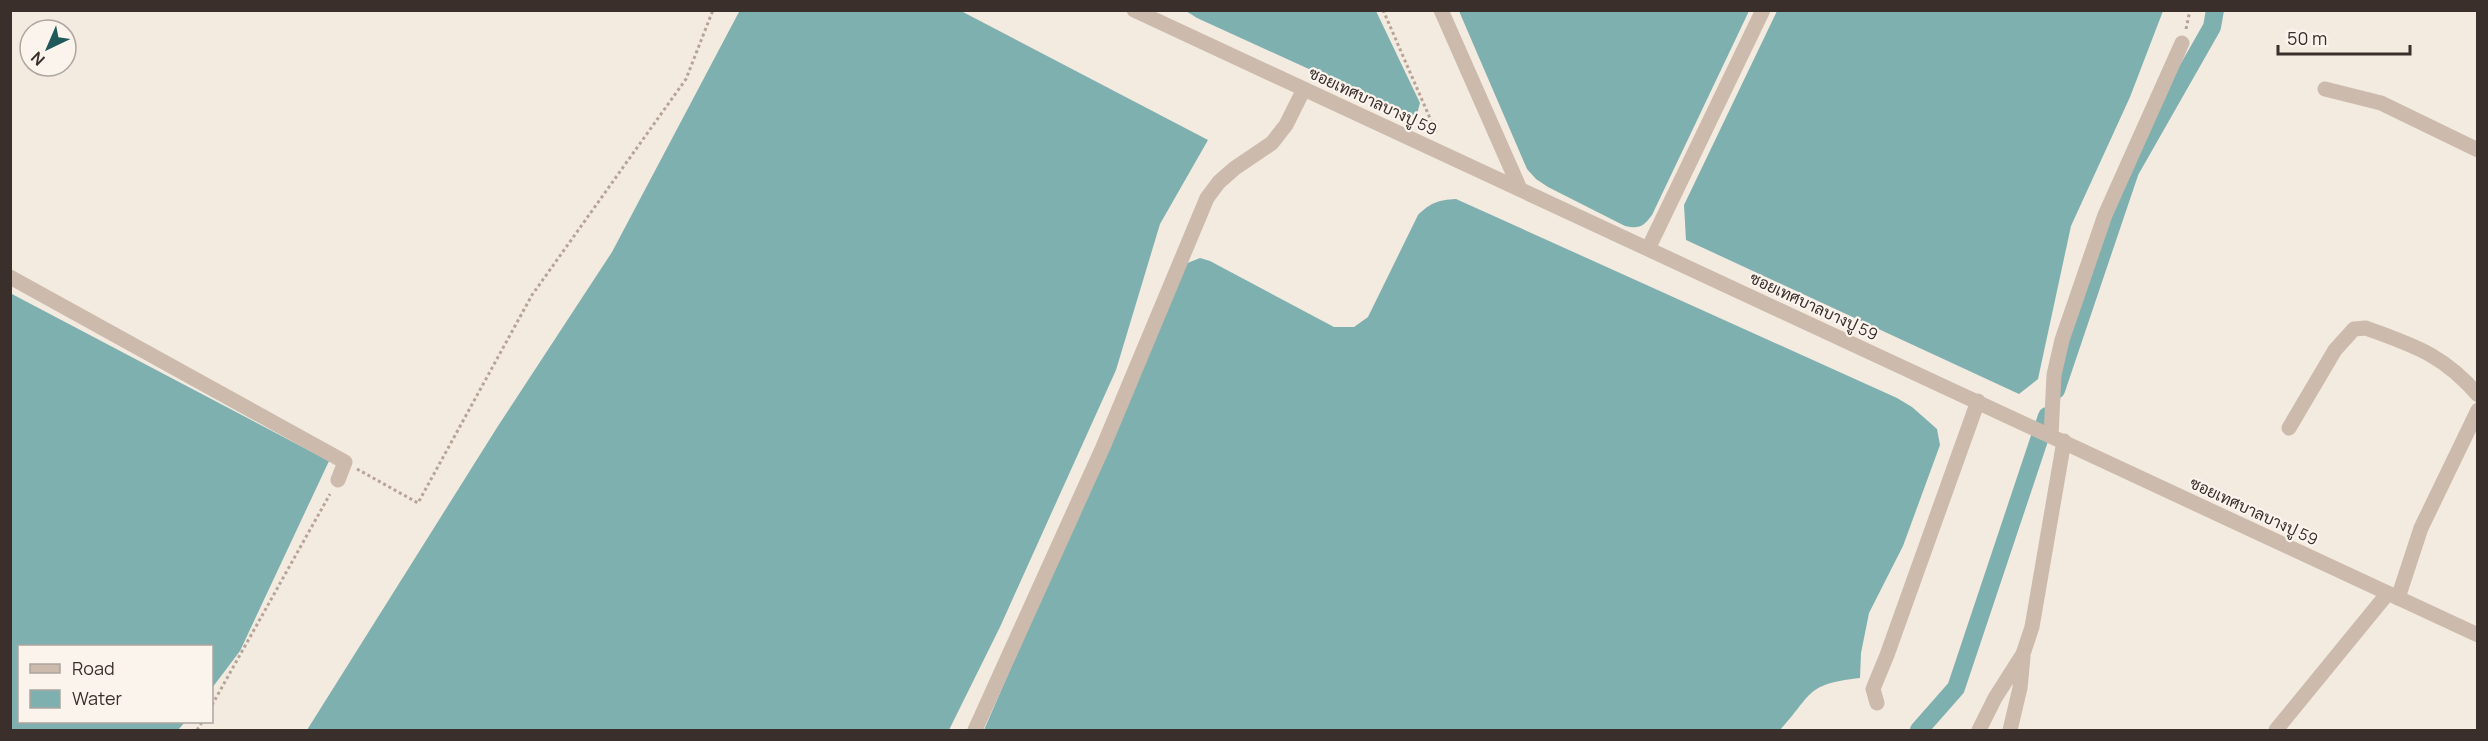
<svg xmlns="http://www.w3.org/2000/svg" width="2488" height="741" font-family="Manrope,Sarabun,sans-serif">
  <rect width="100%" height="100%" fill="#f3eae0"/>
  <path fill="#7fb0b0" d="M740,10L961,11L1208,140L1160,224L1116,370L1000,627L949,730H307L498,426L612,252Z
    M1186,11H1376L1420,103L1416,118L1197,18Z
    M1459,11H1749L1652,215C1643,227 1639,229 1625,226L1548,187L1536,179L1527,169Z
    M1777,11H2163L2130,97L2071,226L2038,379L2019,394L1686,240L1684,205Z
    M1456,199L1897,398L1912,407L1937,429L1940,445L1903,546L1869,613L1861,653L1860,678C1805,684 1813,694 1780,730H984L1185,264L1200,258L1210,261L1334,327H1354L1368,317L1418,215C1430,203 1438,200 1456,199Z
    M10,293L329,461L240,651L212,688V646H20V722H185L178,730H11Z"/>
  <g fill="none" stroke-linecap="round" stroke-linejoin="round">
    <path stroke="#7fb0b0" stroke-width="18" d="M2056,390L2130,171L2212,27L2215,10
      M1919,730L1956,688L2047,416"/>
    <path stroke="#b8a496" stroke-width="3" stroke-dasharray="3 3" stroke-linecap="butt" d="M1383,10L1436,132
      M2186,29L2190,10
      M357,469L418,503L532,295L686,79L713,10
      M212,705L330,494
      M197,730L202,722"/>
    <path stroke="#ccbaac" stroke-width="15" d="M1134,10L2478,635
      M1441,10L1520,189
      M2325,89L2381,103L2478,150
      M1648,249L1763,10
      M10,277L345,462L338,480
      M2289,428L2335,350L2354,329L2366,328C2414,346 2443,354 2478,395
      M2051,436L2054,375L2062,340L2105,215L2182,43
      M2398,598L2421,528L2478,410
      M1877,703L1873,689L1887,655L1978,401
      M975,730L1103,447L1207,198L1219,182L1235,168L1272,143L1286,125L1304,89
      M1979,730L1995,698L2023,654L2032,627L2064,441
      M2010,730L2020,688L2023,657
      M2276,730L2388,593"/>
  </g>
  <g text-anchor="middle" dominant-baseline="central" stroke-width="4.5" stroke-linejoin="round" paint-order="stroke">
    <g font-size="16" fill="#3a2f2b" stroke="#faf4ed">
      <text transform="translate(1373 101) rotate(25)">ซอยเทศบาลบางปู 59</text>
      <text transform="translate(1814 306) rotate(25)">ซอยเทศบาลบางปู 59</text>
      <text transform="translate(2254 511) rotate(25)">ซอยเทศบาลบางปู 59</text>
    </g>
  </g>
  <rect width="2488" height="741" fill="none" stroke="#3a2f2b" stroke-width="24"/>
  <rect x="18" y="645" width="195" height="78" fill="#faf4ed" stroke="#ada59f" stroke-width="1.5"/>
  <rect x="30" y="664" width="30" height="9" fill="#ccbaac" stroke="#ada59f" stroke-width="1.5"/>
  <text x="72" y="675" font-size="18" fill="#3a2f2b">Road</text>
  <rect x="30" y="690" width="30" height="18" fill="#7fb0b0" stroke="#ada59f" stroke-width="1.5"/>
  <text x="72" y="705" font-size="18" fill="#3a2f2b">Water</text>
  <g transform="translate(48 48) rotate(224)"><circle r="28" fill="#faf4ed" stroke="#ada59f" stroke-width="1.5"/>
  <path d="M0-4.5L10 22L0 15L-10 22Z" fill="#20595c"/>
  <text y="-9" font-size="16" font-weight="bold" text-anchor="middle" fill="#3a2f2b">N</text>
  </g>
  <path d="M2278 45v9h132v-9" fill="none" stroke="#3a2f2b" stroke-width="3"/>
  <text x="2287" y="45" font-size="18" fill="#3a2f2b" stroke="#faf4ed" stroke-width="4.5" paint-order="stroke">50 m</text>
</svg>
